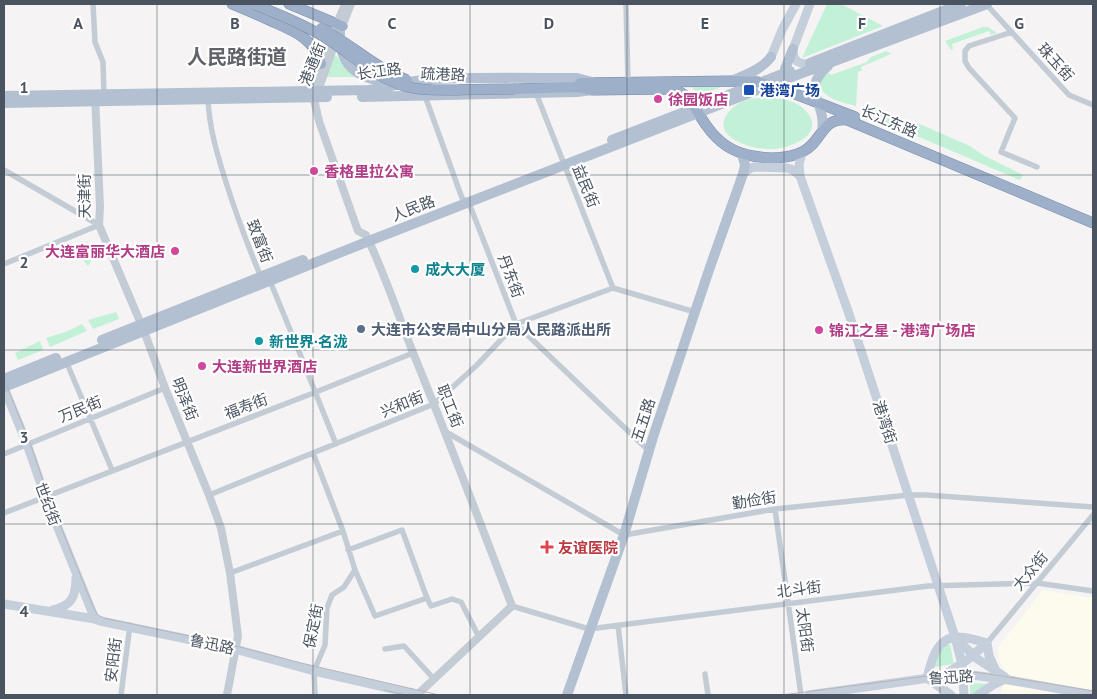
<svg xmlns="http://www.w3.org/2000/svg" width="1097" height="699" font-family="'PT Sans','Noto Sans SC',sans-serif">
  <rect width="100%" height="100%" fill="#f5f3f3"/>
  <path fill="#fdfaee" d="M1043,590L1093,598V672L1089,695H1000L1006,672L999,660L998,647Z"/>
  <path fill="#c2f1d8" d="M827,4H841L883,26L802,58Z
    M983,27H988L997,33L991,35L989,31L952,44L953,49L951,50L945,41Z
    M887,51L891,54L861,67L862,70L858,72L856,106C842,102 827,100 819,86L824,76L829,73L831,75L867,62L871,57Z
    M336,55C342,65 349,70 359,77H325L333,56Z
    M690,85H726L699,96Z
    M769,98C777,98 787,99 795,103C801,106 806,110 809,115C823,137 787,149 771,149C754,150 711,138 727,114C733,106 740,102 749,99C755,98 762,98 769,98Z
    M875,108L896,118L922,125L970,146L983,155L1023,175L1020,180L870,116Z
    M87,242C93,250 95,258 88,266L76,251Z
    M116,312L119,319L93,329L88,320Z
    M82,324L87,331L50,347L46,338L68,331Z
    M40,341L43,350L18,360L15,353Z
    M947,645H950L954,664L934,667L938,653Z
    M970,683L990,684L975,695H970Z"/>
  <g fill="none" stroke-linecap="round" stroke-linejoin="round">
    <defs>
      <path id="trunk" d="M232,4C244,9 256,14 269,20C291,30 314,37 321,64
        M289,4L342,26
        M580,83L732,81L758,82L785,90L855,117
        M515,89L577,87L593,90L670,89C692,93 694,109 706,125C717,141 733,153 753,156C768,159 788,159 802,152C822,143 821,117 847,120L1093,223"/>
    </defs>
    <use href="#trunk" stroke="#758cad" stroke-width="11"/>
    <path stroke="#c3ccd4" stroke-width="5.5" d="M93,4L95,42L103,62L104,95
      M626,4L628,82
      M986,4L1069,95L1093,105
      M1012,32L969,46L965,51V61L969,68L1015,118L1001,152L1037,167
      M536,93L613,288
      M425,96L462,198L469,203L516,324L649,451
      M208,98C209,126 216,150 224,176C235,211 247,244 261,277L270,281L296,344L336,444
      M4,170L99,225
      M4,264L99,225
      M66,361L112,470
      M446,432L624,535L775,509L909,495H926L1093,507
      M313,453L343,531L355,570L375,616L427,598L431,606L452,599L461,602L479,637
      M4,454L165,388
      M209,495L434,404L477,365L516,324L613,288L695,312
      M775,509L801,695
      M4,513L316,392L413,353
      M348,550L402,530L427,598
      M230,573L343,531
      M512,606L589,629L928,586L1037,583L1093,591
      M618,625L626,695
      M987,643L1093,515
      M385,649L404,646L434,679
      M705,674L708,695
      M121,695L130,625
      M315,695L314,671L325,645L327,608L332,595L344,587L355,570"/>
    <path stroke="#c3ccd4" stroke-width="8" d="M345,4L331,38L312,91L319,121L358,231L366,235C385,274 398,315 414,355C448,438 480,522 512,606L417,695
      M341,29L351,4
      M315,94L318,91L336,40
      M95,96L100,207L99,225L144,331L165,388L209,495L221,528L230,573L238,636L227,695"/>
    <path stroke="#c5cedb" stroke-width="9" d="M771,57L782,30L796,4
      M806,64C796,63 793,59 793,49L810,4
      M802,152L799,165L800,176L848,311L955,637L962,664L964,695
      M743,174L749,169L754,167L787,168C793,169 796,172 800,176
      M4,388L27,444L45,496L95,619
      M4,604L95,619L100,621L235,649L314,671L419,695
      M53,610C71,606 76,597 76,578
      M955,637L976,658L1005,677
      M987,643L989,656L995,669
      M946,674L967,660L987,643
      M809,695L943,676L972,675L1009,680L1093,695
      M951,695L927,678C931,661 937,636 959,637C969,637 978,641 987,643
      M978,695L993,685L1003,680"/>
    <path stroke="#b2c0d1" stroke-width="10" d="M340,31C338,68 361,81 394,82
      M810,63L961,4
      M784,76L785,69L793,49
      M732,81C747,74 761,70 771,57
      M4,96L368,90C389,88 410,80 432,79C480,77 529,78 577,78L592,82
      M362,97L577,92L592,90
      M4,103L327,97
      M822,131C827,101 799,91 828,66
      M612,140L790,71
      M102,340L303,260
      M4,379L56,358
      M4,387L369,241L770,85L987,4
      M567,695L624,535L653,437L709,270L743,174L745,165L742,154"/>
    <use href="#trunk" stroke="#9eb0c9" stroke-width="10"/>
    <path stroke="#b5b7bd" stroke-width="1" d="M4,379L30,443L48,495L94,609L98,615L104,618L236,646L301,663L439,695
      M384,690L406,695
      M782,695L966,671L1002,676L1093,691"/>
    <defs>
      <path id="trunk-bridge" d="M253,4C278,14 303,24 326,38C353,55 376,79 408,87C424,91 441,90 457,90C476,89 495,89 515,89
        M321,28C351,44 375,68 407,80"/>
    </defs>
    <use href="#trunk-bridge" stroke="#758cad" stroke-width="11" stroke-linecap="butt"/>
    <use href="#trunk-bridge" stroke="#9eb0c9" stroke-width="10"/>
  </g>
  <path fill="none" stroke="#4a5461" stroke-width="1" stroke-opacity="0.55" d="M157,4V695M313,4V695M470,4V695M627,4V695M784,4V695M940,4V695M4,175H1093M4,350H1093M4,524H1093"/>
  <rect fill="#1a4fb4" stroke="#fff" stroke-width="2" x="743" y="84" width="12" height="12" rx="2.5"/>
  <g fill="#d1479c" stroke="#fff" stroke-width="2">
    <circle cx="658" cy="99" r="5"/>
    <circle cx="314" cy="171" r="5"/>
    <circle cx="175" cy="251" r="5"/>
    <circle cx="819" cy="330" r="5"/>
    <circle cx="202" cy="366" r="5"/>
  </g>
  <g fill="#0f9aa8" stroke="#fff" stroke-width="2">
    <circle cx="415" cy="269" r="5"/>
    <circle cx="259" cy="341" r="5"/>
  </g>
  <circle fill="#5c6f8a" stroke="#fff" stroke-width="2" cx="361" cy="329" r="5"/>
  <path fill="#e0444e" stroke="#fff" stroke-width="2" d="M544.5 539.5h5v5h5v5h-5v5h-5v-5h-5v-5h5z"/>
  <g text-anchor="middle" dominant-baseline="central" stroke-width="4.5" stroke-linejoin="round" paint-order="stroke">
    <g font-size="15" fill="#4a5461" stroke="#fff">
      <text transform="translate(1056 62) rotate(48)">珠玉街</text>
      <text transform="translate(312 64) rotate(-68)">港通街</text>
      <text transform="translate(379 71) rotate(-8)">长江路</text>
      <text transform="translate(443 74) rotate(2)">疏港路</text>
      <text transform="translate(889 121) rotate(23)">长江东路</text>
      <text transform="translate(586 186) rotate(68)">益民街</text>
      <text transform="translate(84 196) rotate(-90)">天津街</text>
      <text transform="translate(413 208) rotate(-21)">人民路</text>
      <text transform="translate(260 241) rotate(69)">致富街</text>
      <text transform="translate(511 276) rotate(69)">丹东街</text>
      <text transform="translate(185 399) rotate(68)">明泽街</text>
      <text transform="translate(402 404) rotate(-22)">兴和街</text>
      <text transform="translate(246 406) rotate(-21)">福寿街</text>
      <text transform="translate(450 406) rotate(68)">职工街</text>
      <text transform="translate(80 409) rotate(-22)">万民街</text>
      <text transform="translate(643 420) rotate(-72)">五五路</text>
      <text transform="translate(885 422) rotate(72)">港湾街</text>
      <text transform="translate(754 500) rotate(-9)">勤俭街</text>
      <text transform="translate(48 504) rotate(69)">世纪街</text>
      <text transform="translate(1030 571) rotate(-50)">大众街</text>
      <text transform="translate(799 589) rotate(-7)">北斗街</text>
      <text transform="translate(313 626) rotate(-79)">保定街</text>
      <text transform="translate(805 630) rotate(82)">太阳街</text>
      <text transform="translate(212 644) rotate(12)">鲁迅路</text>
      <text transform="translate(113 660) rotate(-83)">安阳街</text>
      <text transform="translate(951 677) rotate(-3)">鲁迅路</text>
    </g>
    <g font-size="15" font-weight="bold" fill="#164399" stroke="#fff" text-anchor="start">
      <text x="760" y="90">港湾广场</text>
    </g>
    <g font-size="15" font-weight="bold" fill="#b23c85" stroke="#fff" text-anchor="start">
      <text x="668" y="99">徐园饭店</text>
      <text x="324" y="171">香格里拉公寓</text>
      <text x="165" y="251" text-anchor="end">大连富丽华大酒店</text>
      <text x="829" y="330">锦江之星 - 港湾广场店</text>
      <text x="212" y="366">大连新世界酒店</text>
    </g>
    <g font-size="15" font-weight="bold" fill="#0d838f" stroke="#fff" text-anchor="start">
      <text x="425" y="269">成大大厦</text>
      <text x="269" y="341">新世界·名泷</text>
    </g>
    <g font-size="15" font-weight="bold" fill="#4e5e75" stroke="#fff" text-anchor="start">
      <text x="371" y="329">大连市公安局中山分局人民路派出所</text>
    </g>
    <g font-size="15" font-weight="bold" fill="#be3a42" stroke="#fff" text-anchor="start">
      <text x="558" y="547">友谊医院</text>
    </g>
    <g font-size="20" font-weight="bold" fill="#5f6268" stroke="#fff">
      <text x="237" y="57">人民路街道</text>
    </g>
  </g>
  <g font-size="16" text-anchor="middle" font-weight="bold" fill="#4a5461" stroke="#fff" stroke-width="4.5" stroke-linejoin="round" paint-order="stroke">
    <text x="78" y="29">A</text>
    <text x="235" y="29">B</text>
    <text x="392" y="29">C</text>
    <text x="549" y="29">D</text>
    <text x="705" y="29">E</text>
    <text x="862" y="29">F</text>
    <text x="1019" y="29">G</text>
    <text x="24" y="93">1</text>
    <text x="24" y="268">2</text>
    <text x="24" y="443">3</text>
    <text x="24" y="617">4</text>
  </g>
  <rect width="1097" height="699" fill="none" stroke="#4a5461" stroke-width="10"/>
</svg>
